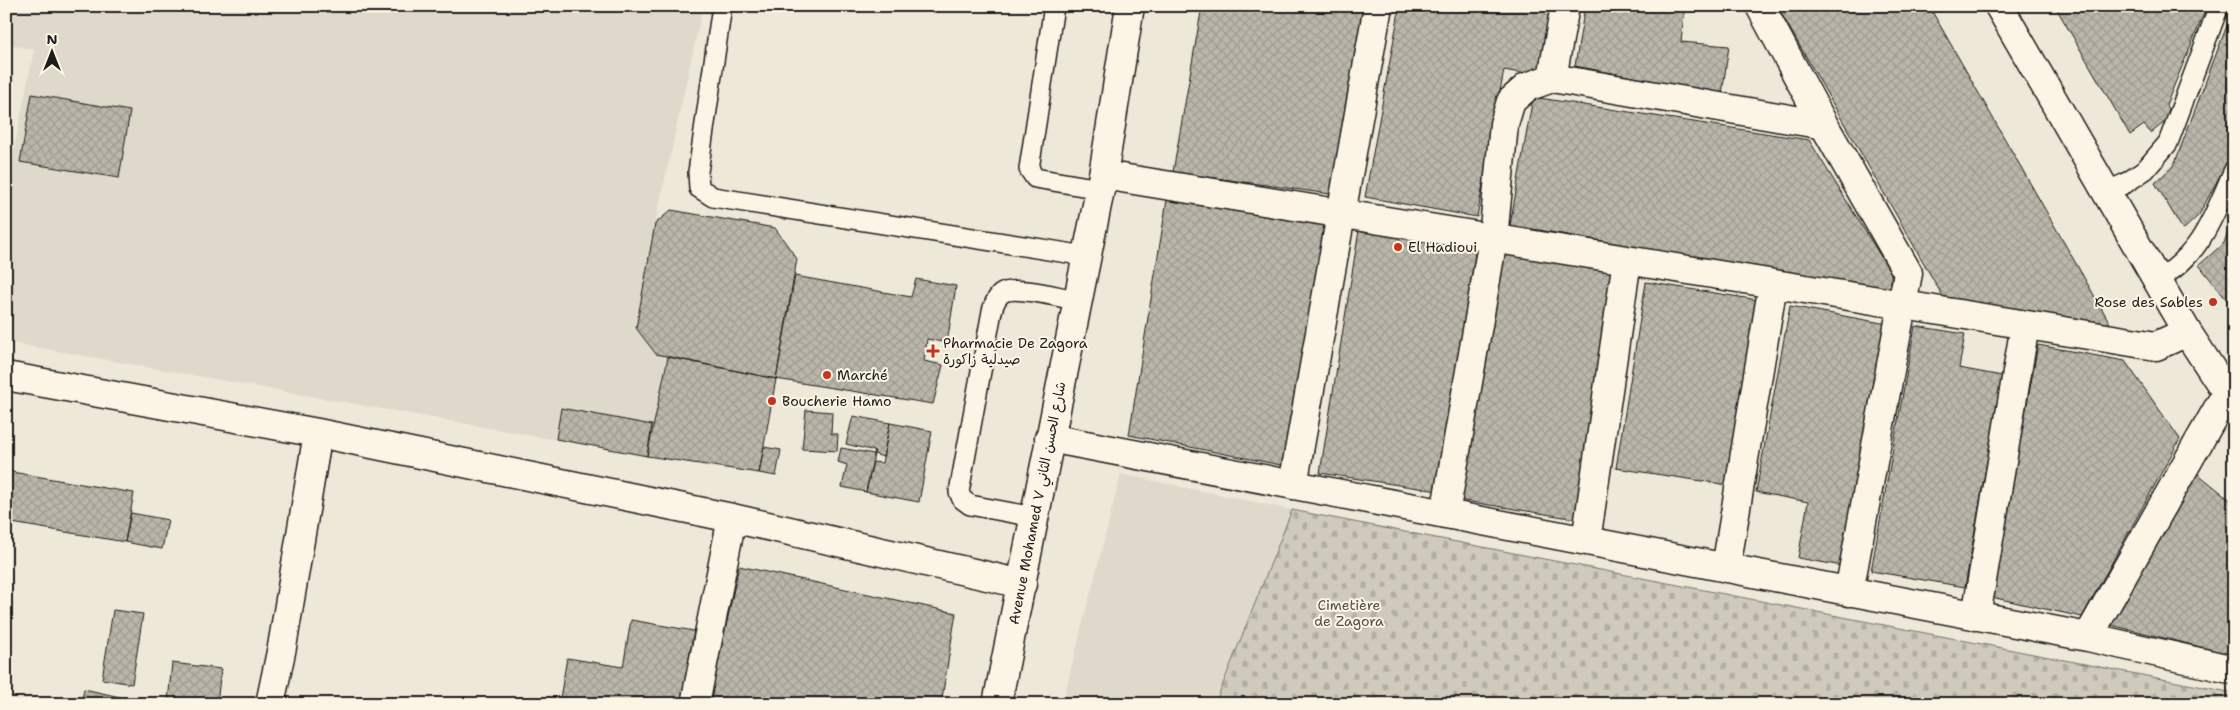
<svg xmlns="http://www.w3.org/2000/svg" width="2240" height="710" font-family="'Shantell Sans','Playpen Sans Arabic',sans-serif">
  <defs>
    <pattern id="cemetery-stones" width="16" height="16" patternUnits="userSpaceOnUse" patternTransform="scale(1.25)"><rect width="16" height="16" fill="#cfcabd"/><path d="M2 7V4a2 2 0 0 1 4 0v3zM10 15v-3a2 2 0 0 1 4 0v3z" fill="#b1ada2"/></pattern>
    <pattern id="building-cross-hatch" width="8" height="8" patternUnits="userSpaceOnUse" patternTransform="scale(1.25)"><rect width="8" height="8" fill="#bab6aa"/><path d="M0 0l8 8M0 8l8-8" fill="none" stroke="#9f9c92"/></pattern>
  </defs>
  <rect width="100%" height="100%" fill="#eee8d9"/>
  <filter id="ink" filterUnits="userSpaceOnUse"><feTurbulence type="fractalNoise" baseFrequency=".02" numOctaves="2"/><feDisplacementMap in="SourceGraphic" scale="10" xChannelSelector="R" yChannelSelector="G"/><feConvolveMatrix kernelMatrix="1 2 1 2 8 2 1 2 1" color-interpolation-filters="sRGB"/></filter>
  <g filter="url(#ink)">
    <path fill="#ded9cb" d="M6,6H703L655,224L636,328L656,354L668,357L647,456L6,342V189L34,50L6,44Z
      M1121,474L1292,510L1215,704H1062Z"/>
    <path fill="url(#cemetery-stones)" stroke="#76736c" d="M1292,510L2234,693V704H1215Z"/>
    <path fill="url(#building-cross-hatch)" stroke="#1c1c1c" d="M1202,6H1368L1330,194L1173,172Z
      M1400,6H1555L1542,77L1504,70L1477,217L1365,197Z
      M1585,6H1685L1681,42L1729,46L1722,94L1575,66Z
      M1777,6H1929L2111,325L1946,302Z
      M2055,6H2207L2166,105L2172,116L2151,133L2144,125L2130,135Z
      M2234,7V149L2199,215L2183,230L2155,183L2174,165Z
      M32,94L130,111L119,178L20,162Z
      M1533,97L1809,140L1891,273V291L1510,225Z
      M1167,200L1326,226L1286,466L1129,435Z
      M671,210L775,228L797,259L776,379L656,354L636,328L655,224Z
      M2234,214V309L2199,265L2224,243Z
      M1359,230L1476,248L1438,491L1320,473Z
      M1501,253L1617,273L1576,519L1459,500Z
      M795,276L911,297L916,279L956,286L947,343L927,339L924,361L943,365L933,404L776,379Z
      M1646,282L1758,300L1728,485L1616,468Z
      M1790,306L1887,324L1842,566L1798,558L1808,502L1756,492Z
      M1915,326L1965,334L1959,368L2002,376L1965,587L1871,571Z
      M2038,345L2125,361L2180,439L2082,617L1991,597Z
      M668,357L776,379L759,473L647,456Z
      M561,408L652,425L647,456L556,439Z
      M806,410L832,412L831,434H838L837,451L802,449Z
      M853,416L890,423L883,457L874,454L875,451L846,444Z
      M890,423L932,431L919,502L866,492L873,462L882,463Z
      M764,447L781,450L776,476L759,473Z
      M841,448L874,454L866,492L842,487L847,465L838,462Z
      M6,471L134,493L125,542L6,522Z
      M2197,473L2234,503V655L2111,625Z
      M131,513L168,520L162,549L125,542Z
      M739,566L956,613L941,704H709Z
      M113,610L143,614L132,684L102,679Z
      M631,620L694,631L681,704H559L567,658L623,667Z
      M172,663L221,669L217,704H192L168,701Z
      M84,689L120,697L119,704H81Z"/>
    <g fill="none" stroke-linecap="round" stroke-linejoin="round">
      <defs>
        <path id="lane" d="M722,6L698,172L699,188L713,197L1086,256
          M1054,6L1029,169L1035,178L1100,189
          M2106,192L2126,183L2145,170L2168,143L2219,6
          M2157,280C2202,255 2214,214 2234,170
          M1034,517L970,505L962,499L959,492L992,311C994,305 995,299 1001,294C1013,284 1061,298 1077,300"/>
        <path id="street" d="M1760,6L1824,125L1908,273L1849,592
          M1999,6L2187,332L2234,404
          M1552,78L1565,6
          M1103,175L2156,346L2187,332
          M6,376L318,433L732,518L1022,584
          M1049,438L2088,637L2234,670
          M1293,485L1378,6
          M1445,514L1493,239L1504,124L1511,101L1527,87L1552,78L1824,125
          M1586,541L1627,260
          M1726,568L1773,284
          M1976,616L2025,325
          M2088,637L2226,394
          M270,704L282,647L318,433
          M695,704L732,518"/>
        <path id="primary" d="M997,704L1103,175L1130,6"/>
      </defs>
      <use href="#lane" stroke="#1c1c1c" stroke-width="22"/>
      <use href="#street" stroke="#1c1c1c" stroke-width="31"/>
      <use href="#primary" stroke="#1c1c1c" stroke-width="31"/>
      <use href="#lane" stroke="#fcf5e5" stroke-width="19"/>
      <use href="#street" stroke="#fcf5e5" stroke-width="28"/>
      <use href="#primary" stroke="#fcf5e5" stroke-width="28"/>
    </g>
  </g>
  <g fill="#c8321e" stroke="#fcf5e5" stroke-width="2">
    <circle cx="1398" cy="247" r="5"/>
    <circle cx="2213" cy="302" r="5"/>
    <path d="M930.5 343.5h5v5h5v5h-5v5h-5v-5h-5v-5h5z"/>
    <circle cx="827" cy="375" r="5"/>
    <circle cx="772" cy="401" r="5"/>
  </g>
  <g text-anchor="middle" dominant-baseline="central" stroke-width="4" stroke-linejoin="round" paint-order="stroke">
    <g font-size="14" fill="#1c1c1c" stroke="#fcf5e5" text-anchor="start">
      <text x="1408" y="247">El Hadioui</text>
      <text x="2203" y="302" text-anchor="end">Rose des Sables</text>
      <text x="943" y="343">Pharmacie De Zagora<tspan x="943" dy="16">صيدلية زاكورة</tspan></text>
      <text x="837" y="375">Marché</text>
      <text x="782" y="401">Boucherie Hamo</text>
    </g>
    <g font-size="14" fill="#1c1c1c" stroke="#fcf5e5">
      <text transform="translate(1037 503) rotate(-79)">Avenue Mohamed V شارع الحسن الثاني</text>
    </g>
    <g font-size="14" fill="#52504c" stroke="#fcf5e5">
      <text x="1349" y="605">Cimetière<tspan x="1349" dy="16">de Zagora</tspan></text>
    </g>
  </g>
  <rect width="2240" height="710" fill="none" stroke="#fcf5e5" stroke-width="25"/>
  <rect x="12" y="12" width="2215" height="685" fill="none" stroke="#1c1c1c" stroke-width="2" filter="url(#ink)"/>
  <g transform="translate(52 52)" stroke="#fcf5e5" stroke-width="4" paint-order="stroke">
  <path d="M0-4L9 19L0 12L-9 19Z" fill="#1c1c1c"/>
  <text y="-8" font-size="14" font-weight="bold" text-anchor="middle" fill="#1c1c1c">N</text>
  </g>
</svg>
